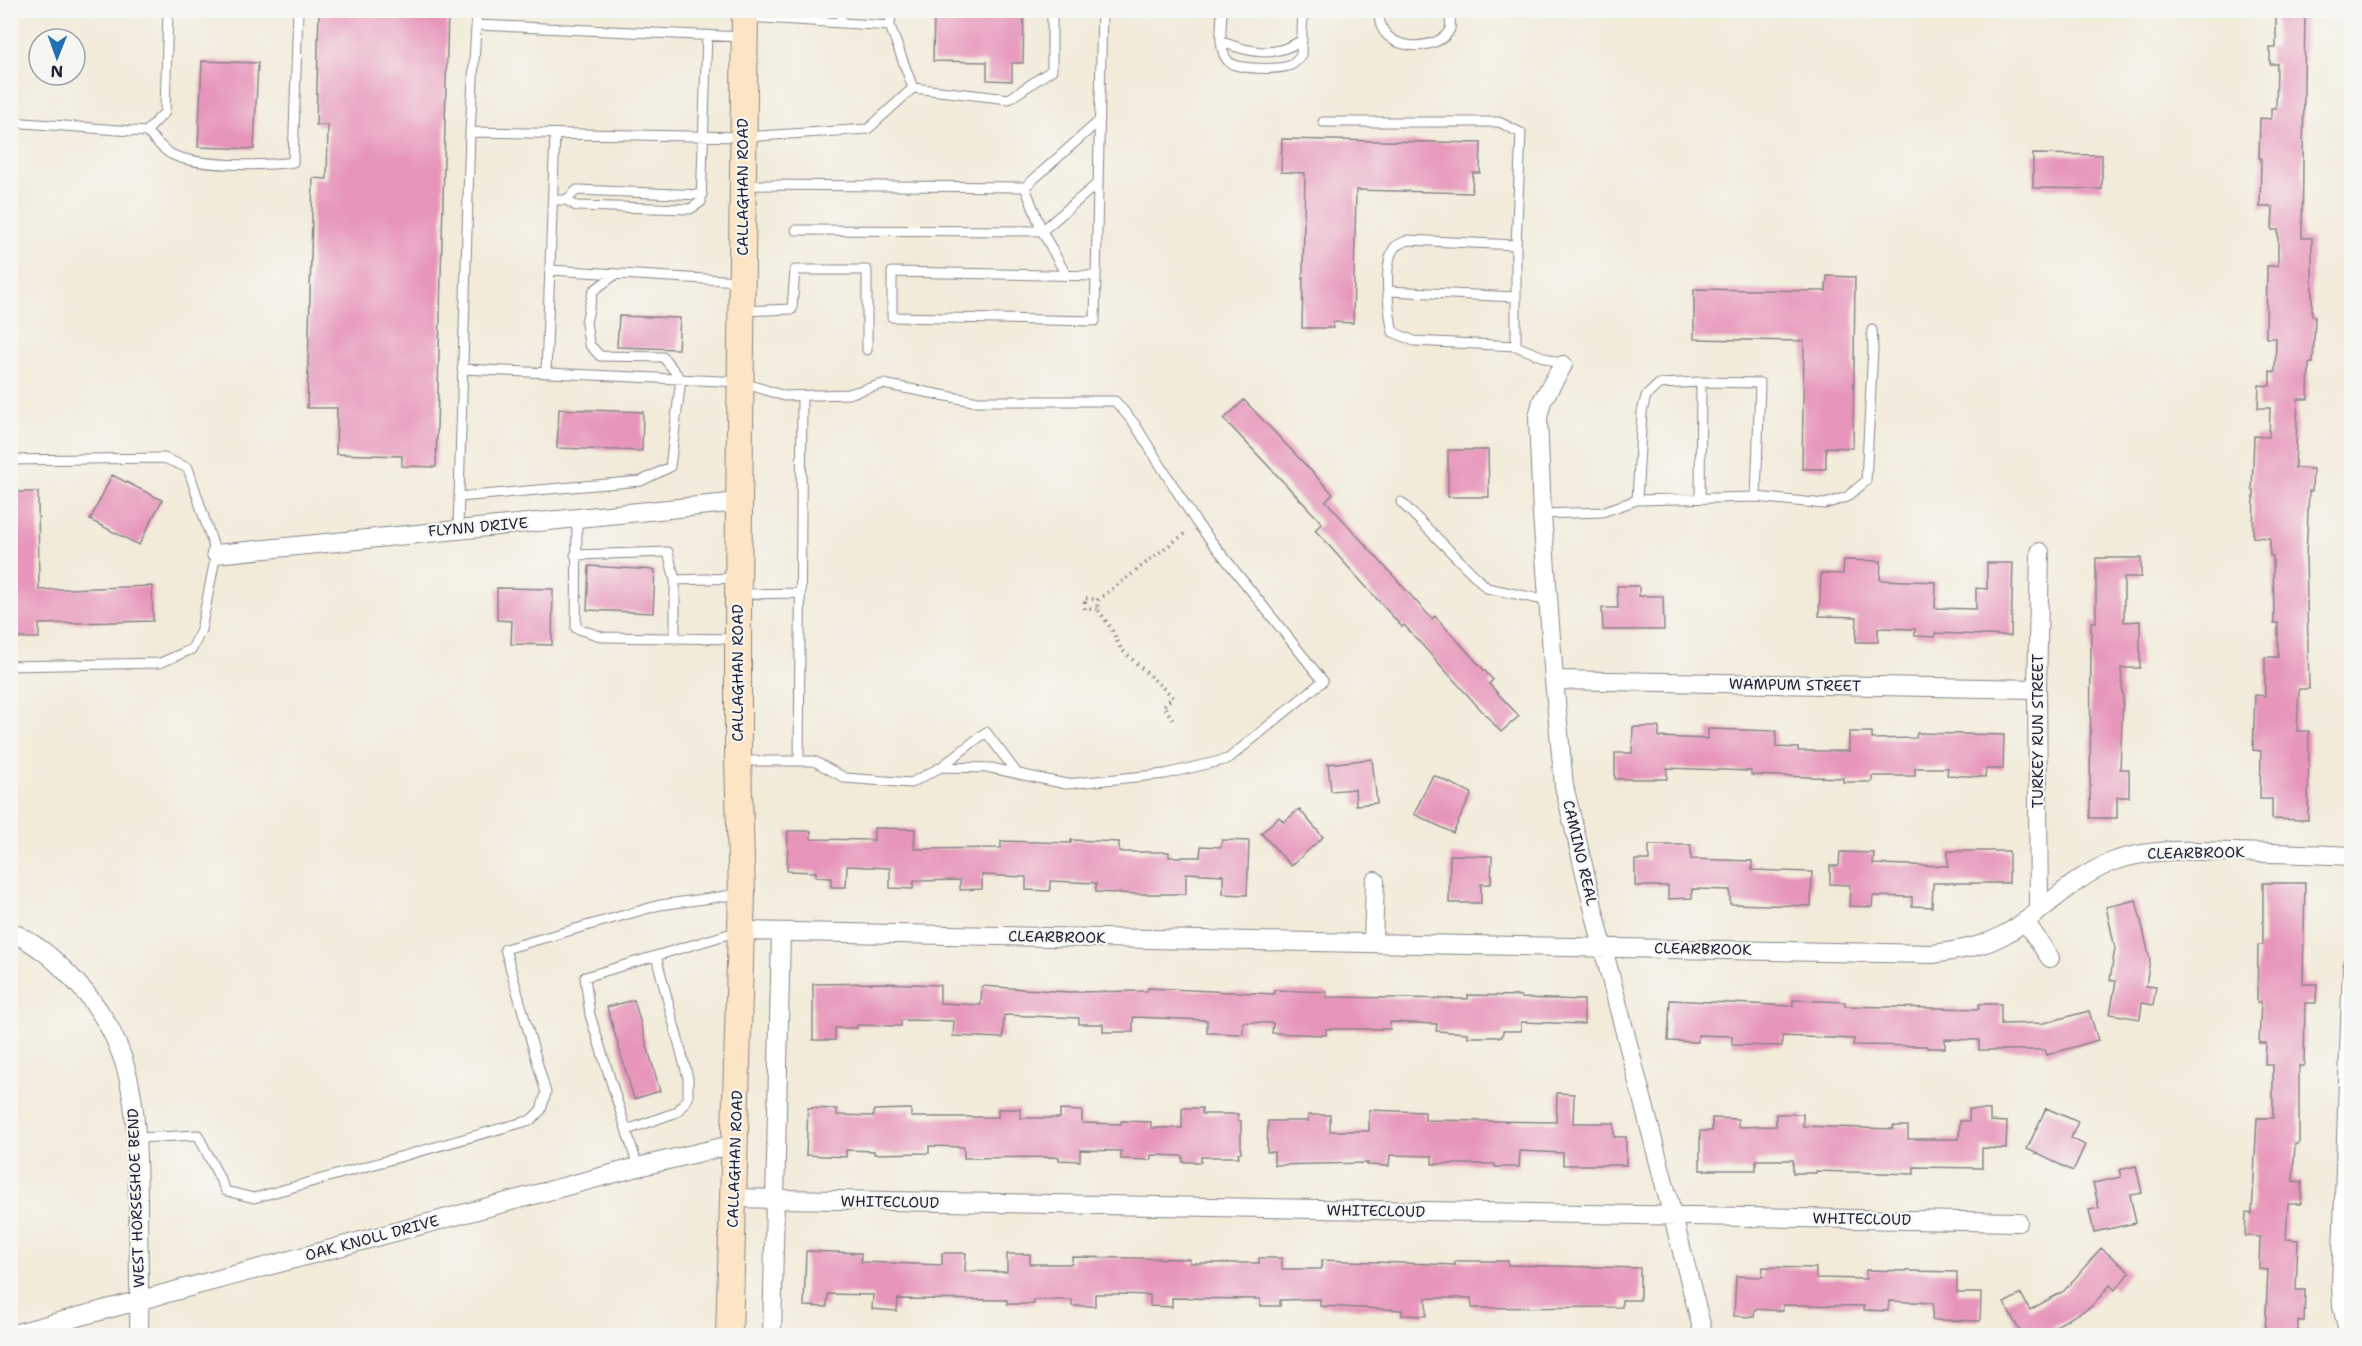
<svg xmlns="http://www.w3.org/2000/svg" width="2362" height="1346" font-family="'Shantell Sans',sans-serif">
  <rect width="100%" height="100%" fill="#f6f6f2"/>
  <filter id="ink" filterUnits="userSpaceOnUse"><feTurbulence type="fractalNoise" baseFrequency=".0167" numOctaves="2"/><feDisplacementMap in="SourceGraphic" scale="12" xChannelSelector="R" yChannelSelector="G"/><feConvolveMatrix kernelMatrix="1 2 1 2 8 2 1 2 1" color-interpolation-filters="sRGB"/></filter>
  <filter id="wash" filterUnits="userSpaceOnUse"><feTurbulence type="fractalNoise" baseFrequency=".008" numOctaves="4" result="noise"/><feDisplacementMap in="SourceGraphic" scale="24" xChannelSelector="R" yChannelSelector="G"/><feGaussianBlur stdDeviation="1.35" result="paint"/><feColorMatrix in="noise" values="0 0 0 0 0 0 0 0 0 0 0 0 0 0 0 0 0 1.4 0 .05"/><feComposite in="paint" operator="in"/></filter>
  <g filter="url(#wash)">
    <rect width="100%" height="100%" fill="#f2ebd9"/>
    <g id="blocks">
      <path fill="#e795ba" d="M319,10H448L436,467L402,466V456L336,454L337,408H307L313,178L327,179L328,125H316Z
        M934,10H1024L1023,63H1012V81L987,80V62L933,61Z
        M2276,10H2305L2302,238H2312V316H2315L2313,363H2309L2308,399H2298L2295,468L2313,469L2312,491H2309L2306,557L2309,689H2299L2297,731H2309L2308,820L2272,819V799H2260L2261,751L2253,750L2255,695L2265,696V657H2278V623H2274L2273,556H2270V538L2253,537L2254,490H2252L2254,436L2269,437L2270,408H2258L2259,385L2270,386V371L2275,372L2276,338H2266L2267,266H2278V230H2272L2273,207H2260L2261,158H2259L2260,118L2271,119V108H2276L2277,64H2270V48H2276Z
        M202,61L258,63L254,149L198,147Z
        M1282,139L1481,143L1480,173H1473L1472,193L1356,190L1353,323L1333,322V328H1302L1305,173L1281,172Z
        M2033,154L2102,155V189L2033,188Z
        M1827,276L1855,277L1853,448L1826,447V469H1802L1804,341L1694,339V289L1826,291Z
        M619,316L680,318L678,349L617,347Z
        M1244,400L1333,494L1326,501L1432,619L1435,616L1493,680L1489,684L1519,716L1501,732L1404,625L1402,627L1315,530L1322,523L1224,419Z
        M559,409L643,412L642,451L557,448Z
        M1448,450H1488L1489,497H1448Z
        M112,475L162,500L139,545L90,520Z
        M10,492H38L39,590L152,586L153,621L39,624V638H10Z
        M2096,558H2141V577H2124V622L2140,621V668H2121L2123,697L2120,769H2129V797H2117V818H2090L2091,622H2096Z
        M1844,560L1881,561L1880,580L1936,582L1935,608L1976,609V588L1987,589V563H2013L2011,636L1935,633V637L1915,636V629L1878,628V642H1856L1857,617L1819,616L1821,573L1843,574Z
        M589,566L655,570L653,613L587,610Z
        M1617,586H1639V596H1663L1664,630H1603L1602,608H1618Z
        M497,588L553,589L552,645L511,644L512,621L497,620Z
        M1633,727H1659V737L1708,739V729L1776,731V747L1798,748V751H1849V732H1872V739L1916,738L1917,733L2004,735L2003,769H1986L1985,777L1947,775L1948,768H1915V776H1872V782H1843V778L1751,775V771L1667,768V779H1615V753H1632Z
        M1372,759L1377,803L1356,805L1355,789L1331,791L1328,764Z
        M1433,775L1472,793L1453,833L1414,814Z
        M1299,809L1323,837L1291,866L1261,833L1279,817L1284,822Z
        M874,828L915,829L914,849L1001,848V841L1071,843V840L1119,842V852H1169V857H1200L1201,846L1221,847L1222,840L1249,841L1247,895L1223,894V875L1186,873V894H1138L1096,892V883L1050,881V891L1026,890V877L982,875V889L960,890V880L914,881L913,889L890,888V868L847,866L846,887H831V878L816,877V872L787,871L788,831H811V839L874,840Z
        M1649,845H1691V859L1752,861V870L1812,872L1811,906L1730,904V890L1692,889V898L1668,899V886H1635V860H1649Z
        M1948,851H2009V883H1933L1932,907L1912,906V897L1873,896L1872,907L1849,906L1850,885L1830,884V866H1839L1840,852L1874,853L1873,864L1948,866Z
        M1450,855L1492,856L1491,884H1481V903H1449Z
        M2263,883H2305L2303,984H2317L2316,1003H2305L2304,1066H2299V1144H2295L2293,1181L2302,1182L2301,1204H2288L2286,1239L2298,1240L2296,1290H2305L2304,1321H2298V1335H2265L2268,1270L2259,1269L2260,1237L2245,1236L2246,1213L2252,1214L2257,1118H2273V1065H2265L2266,1043H2259L2261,1002H2257L2258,945H2263Z
        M2136,900L2150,959L2146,986L2156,987L2153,1005L2142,1003L2140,1019L2110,1014L2116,981L2110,980L2115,948L2106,907Z
        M886,983L940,985V1003L981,1005L982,986L1068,992L1147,991L1148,988L1274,994V990L1327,992V997L1468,999V995L1521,996V998L1584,1000V1024L1521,1022V1031H1503L1502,1037H1468V1033L1436,1031L1437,1024L1390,1022V1029H1326V1035L1272,1033L1273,1023L1243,1022V1034L1207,1033V1020L1133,1017V1032H1103V1024H1079V1018L1004,1015L1003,1038L953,1036L954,1021L901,1020V1026L857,1025V1028H835V1040H813V984Z
        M634,1000L660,1091L634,1099L607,1007Z
        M1670,1000L1793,1006V1000L1845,1002V1006L1979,1009V1004H2001V1024L2044,1023L2089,1011L2098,1040L2047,1055L2045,1050H1979V1040L1945,1039V1048H1927V1046L1853,1045L1854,1039L1782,1036V1046L1732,1045V1036L1698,1035V1042L1668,1041Z
        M1557,1093L1574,1094L1573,1123H1614V1137H1626V1165H1563V1153L1520,1151L1519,1167H1495V1164H1432V1156L1390,1155L1389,1166L1367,1165L1368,1163L1274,1165V1152H1267L1268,1121H1308V1115H1330V1131H1369V1110L1425,1112V1120L1556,1122Z
        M808,1108L837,1109V1115L874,1116V1110L911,1109V1117H998V1109H1020V1118H1060V1110L1082,1111V1123L1121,1124V1121L1151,1122V1128H1182V1108H1202V1114H1238V1121H1241V1152L1238,1153L1239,1157H1201V1162H1183V1156L1151,1155V1160L1121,1159V1151L1080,1150V1161L1059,1160V1157L964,1158V1147L929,1146V1153L874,1154V1151L846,1150V1157L806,1155Z
        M2046,1108L2078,1122L2071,1138L2085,1145L2073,1171L2027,1149Z
        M1969,1109L1990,1110V1121L2007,1122L2006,1149L1982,1148V1168L1914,1167V1174L1816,1171V1173H1793V1160H1756V1170H1700V1131H1712V1118L1738,1119V1127L1776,1126V1114H1803V1126L1893,1129V1126H1908V1139H1959L1960,1121H1969Z
        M2136,1166L2142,1193L2130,1195L2136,1223L2094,1232L2089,1210L2099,1208L2093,1183L2121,1177L2119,1170Z
        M2101,1248L2130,1272L2115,1290L2110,1285L2091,1307L2052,1328L2057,1335H2022L2004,1303L2021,1294L2030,1310L2064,1291Z
        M806,1251L861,1253V1262L942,1265V1253H966L965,1271L1007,1272V1254H1030V1264H1072V1257L1190,1259V1263H1259V1258H1282V1269H1321L1322,1260L1455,1265V1261H1508V1265L1640,1268V1300H1622V1307L1472,1308L1471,1298H1426V1316L1402,1315V1310L1320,1306V1299L1280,1300V1306H1260V1299L1172,1298V1307L1150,1306V1295L1118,1294H1095V1306H1072V1300H1034V1304H1007V1300L898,1299L897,1311L872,1309L873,1295L828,1294L827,1307L804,1306Z
        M1763,1267L1816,1268V1278L1866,1279V1270L1957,1272V1293H1981L1980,1321L1932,1320L1933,1303L1889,1301L1888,1311L1864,1310V1306L1783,1305V1311L1755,1309L1754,1317L1734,1316L1736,1276L1762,1277Z"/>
    </g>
  </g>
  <g filter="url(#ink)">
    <use href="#blocks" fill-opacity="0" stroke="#8a868a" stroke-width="1.5"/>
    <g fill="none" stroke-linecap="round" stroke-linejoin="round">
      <defs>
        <path id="lane" d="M891,10L890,26L913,88
          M1222,10C1222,24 1217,49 1228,61C1236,70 1280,70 1291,65C1296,63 1298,59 1301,55L1303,10
          M1379,10C1376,57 1442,51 1450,29C1451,25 1450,16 1450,10
          M1500,10L1523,12L1530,10
          M747,17L890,26
          M841,23V10
          M476,25L742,37
          M1222,42C1252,53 1274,58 1302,40
          M10,122L146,132L165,112L168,10
          M1323,122H1499L1521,133L1516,245
          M146,132C154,138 162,149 171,154C196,167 264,166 293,162L298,10
          M470,132L477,10
          M746,185L1025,187L1042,231L796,230
          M1025,187L1100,120
          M553,200H566L576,206L690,209L701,202L707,35
          M566,200L577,190L702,195
          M550,270L740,281
          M1066,275L1042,231L1098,183
          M1096,276L892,272V317L1095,321L1102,10
          M1388,291L1516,297
          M742,311L792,309L795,270H867V350
          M1516,346V245L1408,240C1404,242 1398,244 1395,247C1382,262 1389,314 1393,332L1414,341L1516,346L1563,365
          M462,369L741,382L784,396L848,394L883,384L973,401H1115L1134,423L1196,522L1323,681L1228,759L1165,774L1066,784L991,768L941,767L911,783L845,778L814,761H739
          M546,372L555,134
          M10,460L164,458L188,468L216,554L201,630L192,649L160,663L10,666
          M459,497L641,481L670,467L681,379L663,357L600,356L589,344L586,322L593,291L616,274
          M1756,497L1825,504L1847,497L1866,481L1873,348L1872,330
          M1700,498L1701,382
          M1401,502L1487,588L1549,601
          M1542,514L1602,512L1637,500L1642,412L1646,396L1659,384L1701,382L1760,383L1756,497L1637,500
          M577,519L576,628L603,637L736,639
          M458,528L470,132L743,137L868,129L913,88L1009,99L1052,70V10
          M575,555L668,552L675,580
          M740,594L800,593
          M675,639V580L737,578
          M799,761L802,396
          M941,767L986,732L1017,773
          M627,1130L677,1112L688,1098V1078L656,956
          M137,1138L198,1135L226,1191L254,1198L531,1120L541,1110L546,1093L505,949L660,905L740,894
          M638,1167L590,1015L585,977L739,931"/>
        <path id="street" d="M1563,365L1542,401L1538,417L1542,514L1554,680L1564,786L1603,948L1704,1336
          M216,554C390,536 565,520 739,502
          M1554,680L2037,689
          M2039,910L2037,689L2040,552
          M2025,921L2050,958
          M10,931C40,946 53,958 75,981C138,1047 136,1113 138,1198C138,1244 140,1290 139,1336
          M741,931L1933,954C1959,950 1984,947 2007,933C2044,912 2071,878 2112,862C2150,847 2193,851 2233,852C2273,853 2312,854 2352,856
          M1373,942L1375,881
          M734,1198L2018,1222
          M10,1335L638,1167L735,1144
          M772,1336L781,932
          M2349,1336L2342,1306L2341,1285L2352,964"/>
        <path id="secondary" d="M729,1336L742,894L738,761V594L745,10"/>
      </defs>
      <use href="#lane" stroke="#8a868a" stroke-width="11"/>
      <use href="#street" stroke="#8a868a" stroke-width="20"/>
      <use href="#secondary" stroke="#8a868a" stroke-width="28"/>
      <path stroke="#8a868a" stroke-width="4" stroke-dasharray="1.5 4.5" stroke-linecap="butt" d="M1097,609H1085V598L1098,600
        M1173,719L1163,706L1173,697L1121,649L1111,628L1097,608L1098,600L1173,542L1188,532"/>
      <use href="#lane" stroke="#fff" stroke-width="9"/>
      <use href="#street" stroke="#fff" stroke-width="18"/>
      <use href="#secondary" stroke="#fce5c4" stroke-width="26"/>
    </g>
  </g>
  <g text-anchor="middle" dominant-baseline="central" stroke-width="4.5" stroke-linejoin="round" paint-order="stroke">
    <g font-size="15" fill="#22223b" stroke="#f6f6f2">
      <text transform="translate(743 187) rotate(-90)">CALLAGHAN ROAD</text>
      <text transform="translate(478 527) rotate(-5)">FLYNN DRIVE</text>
      <text transform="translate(738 673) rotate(-90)">CALLAGHAN ROAD</text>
      <text transform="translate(1795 685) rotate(1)">WAMPUM STREET</text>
      <text transform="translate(2038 731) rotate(-90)">TURKEY RUN STREET</text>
      <text transform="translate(1580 853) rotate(77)">CAMINO REAL</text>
      <text transform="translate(2196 853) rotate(-1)">CLEARBROOK</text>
      <text transform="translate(1057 937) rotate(1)">CLEARBROOK</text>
      <text transform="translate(1703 949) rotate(1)">CLEARBROOK</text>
      <text transform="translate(735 1159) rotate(-88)">CALLAGHAN ROAD</text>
      <text transform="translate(136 1198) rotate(-92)">WEST HORSESHOE BEND</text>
      <text transform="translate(890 1202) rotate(1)">WHITECLOUD</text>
      <text transform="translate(1376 1211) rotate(1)">WHITECLOUD</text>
      <text transform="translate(1862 1219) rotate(1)">WHITECLOUD</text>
      <text transform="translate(372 1238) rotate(-15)">OAK KNOLL DRIVE</text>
    </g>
  </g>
  <rect width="2362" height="1346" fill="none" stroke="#f6f6f2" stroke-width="36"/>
  <g transform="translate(57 57) rotate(181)"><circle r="28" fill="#f6f6f2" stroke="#a1a1a9" stroke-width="1.5"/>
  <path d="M0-4.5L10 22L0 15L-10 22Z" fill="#1f6fb2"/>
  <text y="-9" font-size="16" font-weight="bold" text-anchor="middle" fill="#22223b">N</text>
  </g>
</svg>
